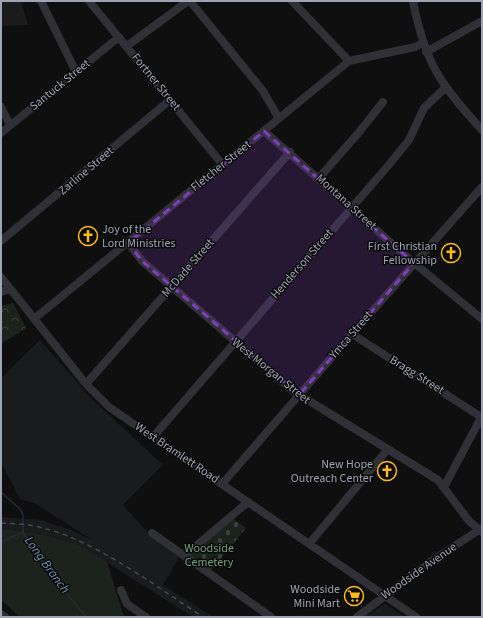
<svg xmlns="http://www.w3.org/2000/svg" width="483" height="618" font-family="'Source Sans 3',sans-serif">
  <defs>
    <pattern id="forest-crowns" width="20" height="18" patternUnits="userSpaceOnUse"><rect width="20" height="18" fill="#1b231c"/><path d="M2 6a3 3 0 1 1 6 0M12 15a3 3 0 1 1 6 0" fill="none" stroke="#39403b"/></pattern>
    <pattern id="cemetery-stones" width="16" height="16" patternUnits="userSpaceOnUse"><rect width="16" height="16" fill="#1b231c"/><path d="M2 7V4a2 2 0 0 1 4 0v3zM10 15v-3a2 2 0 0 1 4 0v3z" fill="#39403b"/></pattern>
  </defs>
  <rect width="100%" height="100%" fill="#0f0f10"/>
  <path fill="#1a1b1d" d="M1,1H21L28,25L1,26Z
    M40,340L92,399L163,465L123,505L150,535L179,557L163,585L213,617H193L79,545L49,536L1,530V517L40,520L71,530L92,540L36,504L20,499L1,462V378Z
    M385,604L405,617H364Z"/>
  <path fill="#1b231c" d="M5,529L49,536L79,545L107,562L124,617H20L1,600V530Z"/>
  <path fill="url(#forest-crowns)" d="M13,303L26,328L1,344V306Z"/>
  <path fill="url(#cemetery-stones)" d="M232,518L246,528L210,572L188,556Z"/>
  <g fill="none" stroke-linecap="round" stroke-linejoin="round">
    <path stroke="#252d34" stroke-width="1.5" d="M1,492L21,510L23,515V532L49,572L86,617
      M1,542L23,532"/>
    <path stroke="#303036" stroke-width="8" d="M41,1L76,72
      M89,1L222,164
      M190,1L263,91L278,117
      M292,1L349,61
      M413,1C425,63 440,84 482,130
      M127,46L188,1
      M426,52L482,21
      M1,107L10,125
      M264,131L414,263L482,319
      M1,133L119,37
      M319,178L360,131L383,102
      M1,241L170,100
      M128,243L142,261L293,391L438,480L469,521L482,532
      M1,277L86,384L109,407L416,617
      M1,292L10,289
      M34,319L349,61L415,47L423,43
      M352,334L481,417
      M86,384L290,152
      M153,437L387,167L409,140L424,108L445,88
      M222,484L352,334L482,187
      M444,487L482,416
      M152,533L271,617
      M309,544L388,449
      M184,556L248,502
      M121,590L127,604L146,617
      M1,614L5,617
      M357,617L433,560L482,528"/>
    <path stroke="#46484f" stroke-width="1.5" stroke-dasharray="5 4" stroke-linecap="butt" d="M1,523C15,524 30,524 43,528C96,541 157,587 203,617"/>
  </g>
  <path fill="#803ebd" fill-opacity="0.2" stroke="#803ebd" stroke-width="3" stroke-dasharray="8 5" stroke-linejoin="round" d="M264,131L414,263L299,395L142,261L128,243Z"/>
  <defs>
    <symbol id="church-ring" viewBox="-11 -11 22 22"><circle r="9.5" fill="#0a0a0b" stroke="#ffbc18" stroke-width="1.5"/><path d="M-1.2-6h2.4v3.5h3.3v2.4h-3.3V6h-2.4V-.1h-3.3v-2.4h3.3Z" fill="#ffbc18"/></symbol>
    <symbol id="supermarket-ring" viewBox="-11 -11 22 22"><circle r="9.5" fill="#0a0a0b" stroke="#ffbc18" stroke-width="1.5"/><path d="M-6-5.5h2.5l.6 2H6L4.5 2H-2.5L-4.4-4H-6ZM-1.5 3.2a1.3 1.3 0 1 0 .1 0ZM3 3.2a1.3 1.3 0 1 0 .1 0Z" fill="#ffbc18"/></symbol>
  </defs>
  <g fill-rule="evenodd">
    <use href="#church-ring" x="77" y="225" width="22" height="22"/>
    <use href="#church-ring" x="440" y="242" width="22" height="22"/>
    <use href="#church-ring" x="376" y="460" width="22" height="22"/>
    <use href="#supermarket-ring" x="343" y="585" width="22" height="22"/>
  </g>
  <g text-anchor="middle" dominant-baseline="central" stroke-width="3" stroke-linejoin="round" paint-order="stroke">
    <g font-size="12" fill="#9ea4b3" stroke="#0a0a0b">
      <text transform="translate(156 82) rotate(51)">Fortner Street</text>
      <text transform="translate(60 85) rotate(-39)">Santuck Street</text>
      <text transform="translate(221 166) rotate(-39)">Fletcher Street</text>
      <text transform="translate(86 171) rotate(-40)">Zarline Street</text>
      <text transform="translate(346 202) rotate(42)">Montana Street</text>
      <text transform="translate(302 264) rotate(-49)">Henderson Street</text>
      <text transform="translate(188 268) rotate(-49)">McDade Street</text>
      <text transform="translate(351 335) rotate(-49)">Ymca Street</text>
      <text transform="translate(271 371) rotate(39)">West Morgan Street</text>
      <text transform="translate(417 375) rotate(32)">Bragg Street</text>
      <text transform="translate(177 453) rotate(34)">West Bramlett Road</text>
      <text transform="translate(419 571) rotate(-35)">Woodside Avenue</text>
    </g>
    <g font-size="12" fill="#9ea4b3" stroke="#0a0a0b" text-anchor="end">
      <text x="102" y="229" text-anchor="start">Joy of the<tspan x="102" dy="14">Lord Ministries</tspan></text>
      <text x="437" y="246">First Christian<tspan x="437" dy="14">Fellowship</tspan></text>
      <text x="373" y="464">New Hope<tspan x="373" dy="14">Outreach Center</tspan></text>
      <text x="340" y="589">Woodside<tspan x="340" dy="14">Mini Mart</tspan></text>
    </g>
    <g font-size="12" fill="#73a078" stroke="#0a0a0b">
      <text x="209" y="548">Woodside<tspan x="209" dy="14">Cemetery</tspan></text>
    </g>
    <g font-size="13" font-style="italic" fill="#7191b2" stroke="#0a0a0b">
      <text transform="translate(47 565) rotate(54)">Long Branch</text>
    </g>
  </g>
  <rect width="483" height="618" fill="none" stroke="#9ea4b3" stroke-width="4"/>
</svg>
